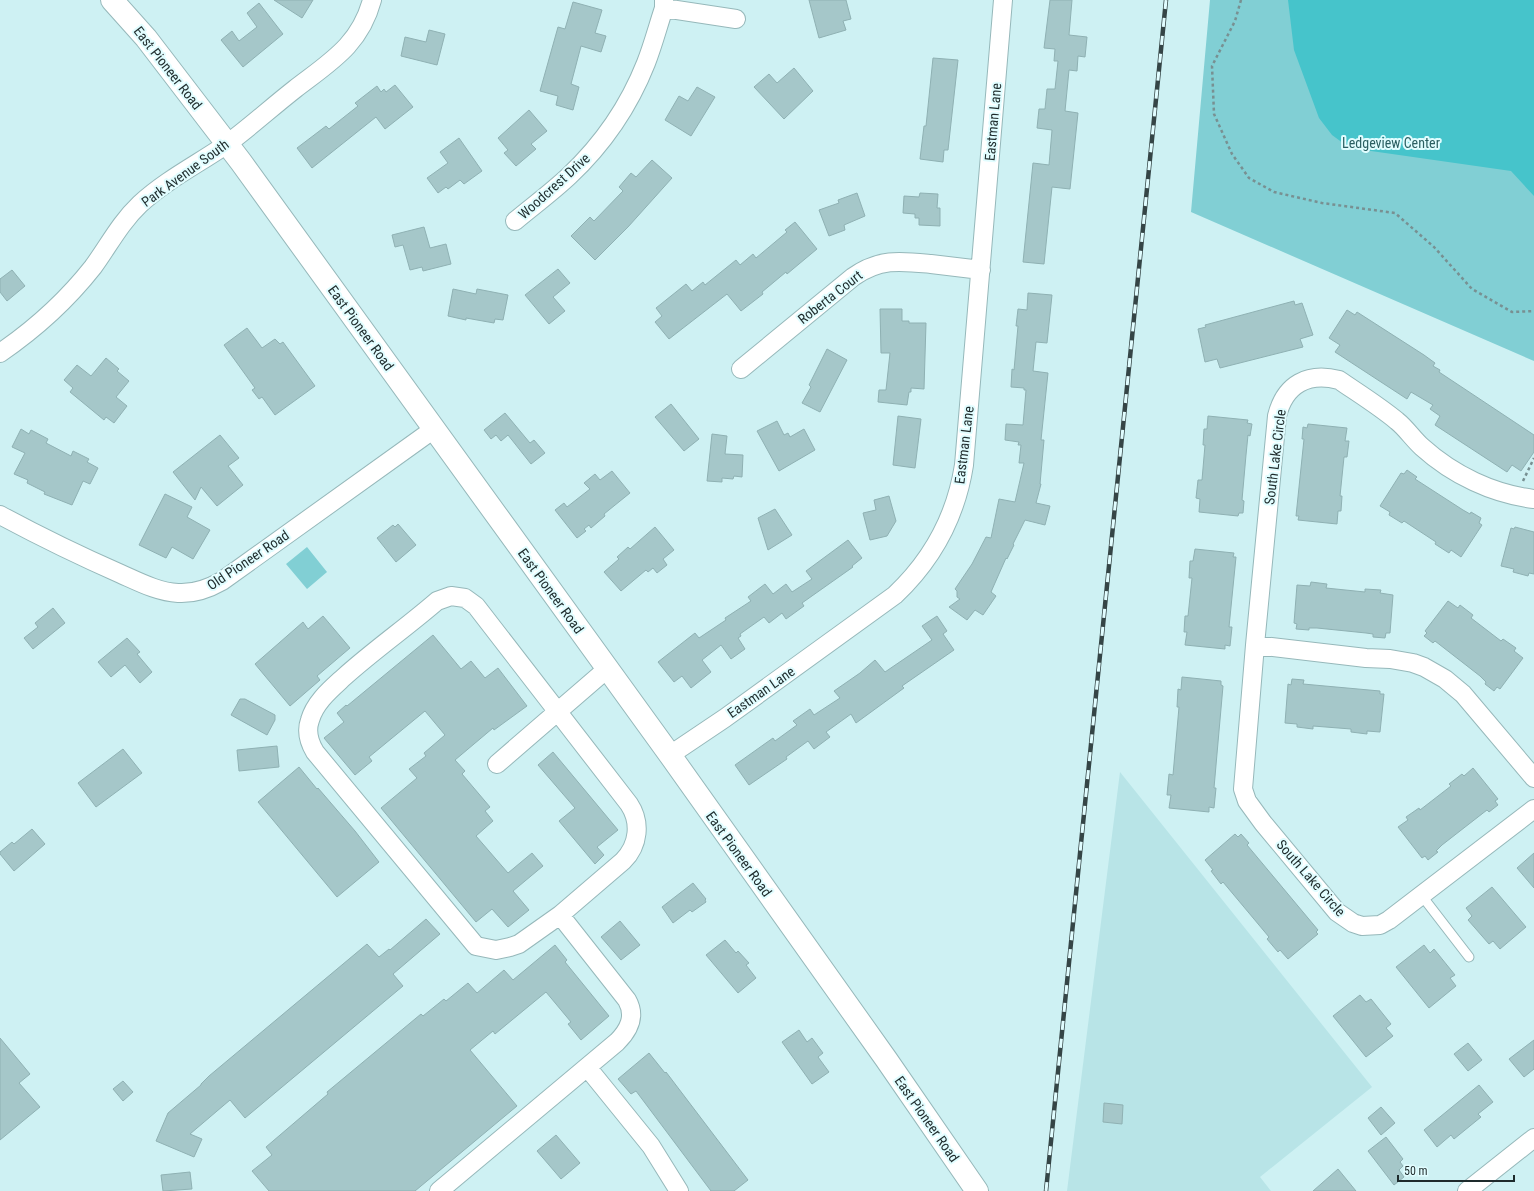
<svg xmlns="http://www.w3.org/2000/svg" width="1534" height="1191" font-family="'Roboto Condensed',sans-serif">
  <rect width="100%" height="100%" fill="#cef1f3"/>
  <path fill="#b8e4e7" d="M1120,772L1372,1087L1260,1177L1271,1191H1067Z"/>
  <path fill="#81cfd4" d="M1210,0H1534V361L1191,212Z
    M307,547L327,572L307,589L286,564Z"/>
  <path fill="#46c4cb" d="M1288,0H1534V196L1511,171L1364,150L1347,146L1332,135L1319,118L1294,50Z"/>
  <path fill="#a5c7c9" stroke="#8fb1b3" d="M274,0H313L302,18Z
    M809,0H846L851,19L843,21L846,30L819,38Z
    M1050,0H1072L1069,35L1087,37L1085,57L1078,56L1077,71L1069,70L1065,111L1078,113L1070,189L1052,187L1044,264L1023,262L1033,163L1049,165L1052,130L1037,128L1039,109H1045L1047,89H1055L1058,61H1054L1055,49L1044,48Z
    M573,2L602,10L595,33L606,36L601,52L581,46L571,84L579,87L573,110L556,105L558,96L540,91L558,27L565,29Z
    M259,3L283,34L243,67L221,40L232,31L239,41L257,27L247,13Z
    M429,30L445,34L437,65L401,56L405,37L426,42Z
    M933,58L958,60L948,150H944L943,162L920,159L924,126H926Z
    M794,68L813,91L784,119L754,87L769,74L777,83Z
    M395,85L413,107L385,129L376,117L312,168L297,148L326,126L329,129L358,106L355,103L377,86L381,92L384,89L386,92Z
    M697,87L715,97L691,136L665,120L679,96L688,101Z
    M529,110L547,131L531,144L536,149L516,166L504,153L508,150L498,138Z
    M459,138L482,171L464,184L460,180L448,189L446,187L438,193L427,178L448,163L440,152Z
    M652,160L672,178L628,227L595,260L571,236L590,217L594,221L623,191L619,187L631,173L636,177Z
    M857,193L865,216L844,225L845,230L829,236L819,210L839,203L838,200Z
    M920,193L938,194L937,208H940V226L919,225V218H915V214L903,213L904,196L919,197Z
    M795,222L817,249L787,274L786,272L762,292L763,294L741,311L727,294L669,339L655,322L662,316L656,308L686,284L692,291L703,282L705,285L736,260L740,265L753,254L756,258L787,232L785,230Z
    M424,227L430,248L446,244L451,264L423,271L422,267L410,270L403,245L395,247L392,235Z
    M558,269L570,283L553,297L565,311L549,324L525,295Z
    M12,270L25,286L7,301L0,292V279Z
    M453,289L476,294L477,289L508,295L503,320L495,319L494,323L466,318V320L448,316Z
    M1028,293L1052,295L1047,343L1036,342L1033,371L1048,373L1041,440H1044L1040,484H1041L1036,503L1050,506L1045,525L1025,520L1013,544L1014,545L1007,559L1006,558L991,592L996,596L983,615L975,610L967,620L949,607L960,599L957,597V591L955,589L972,564L986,537L991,538L999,499L1015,502L1024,463H1019L1021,445H1018L1019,442L1005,440L1006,424L1023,425L1026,390H1024V388L1011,387L1012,369L1014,370L1018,326H1016L1018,309L1027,310Z
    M1294,301L1295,305L1302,303L1313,335L1300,339L1303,347L1220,368L1217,359L1205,362L1198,329L1206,327L1205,325Z
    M880,309H902V321H909V323H926L924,389L911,388V392H909L907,405L878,402L879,390H886L890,353H881Z
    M1347,310L1355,315L1357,312L1424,355L1435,363L1433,366L1440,370L1439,372L1534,435V452L1521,471L1512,465L1507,472L1435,425L1440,416L1430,409L1433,405L1411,392L1407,399L1335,352L1340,345L1329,338Z
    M247,328L262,348L275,339L280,344L283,342L315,386L275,415L262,397L259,399L252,390L255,388L224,345Z
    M827,349L847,360L820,412L802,403L811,387L809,385Z
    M106,358L119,369L117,371L129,381L116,397L127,406L114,423L106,417L104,420L70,392L73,388L64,380L77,365L91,376Z
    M671,404L699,439L684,451L655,417Z
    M505,413L530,443L534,440L545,453L531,464L508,435L501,441L496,435L491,439L484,430Z
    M898,416L921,419L915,468L893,465Z
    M1208,416L1248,420L1247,423L1252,424L1250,436L1248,435L1246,455L1242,500L1244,501L1243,513H1239L1238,516L1199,512L1200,499L1196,498L1198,480H1202L1205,445H1203L1204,429H1207Z
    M777,421L784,435L788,433L790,437L804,429L815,450L779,471L757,431Z
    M1308,424L1347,428L1345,441H1349L1347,457H1344L1340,496H1342L1341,511H1338L1337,524L1298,520L1299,516H1296L1304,439H1302L1303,427L1307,428Z
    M21,429L29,434L31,430L48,439L46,443L71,456L73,451L89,459L87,462L98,468L90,484L83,481L72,505L44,494L45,492L27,483L28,480L14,474L25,453L12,447Z
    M712,434L727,436L725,454L743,455L742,477L734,476L733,479L722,478V482L707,481Z
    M220,435L239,458L228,466L243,485L217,506L201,487L195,500L173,472Z
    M1407,470L1417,477L1415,479L1463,510L1470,514L1471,512L1481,518L1479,523L1482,525L1461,557L1451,550L1449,553L1435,544L1436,542L1404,521L1402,523L1389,515L1390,512L1380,506L1401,473L1404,474Z
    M612,471L630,493L604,514L605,516L591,528L589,525L584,529L586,531L577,538L555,510L564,503L567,507L590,489L584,483L595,474L600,480Z
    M165,494L192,507L187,517L210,530L193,559L172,547L166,558L139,545Z
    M889,496L896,521L887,536L870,540L863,513L876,510L874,500Z
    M775,509L792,535L768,550L758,518Z
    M398,524L416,545L396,562L377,538L393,525L395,527Z
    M655,527L674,550L663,559L667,565L657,573L653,568L648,572L646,570L621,591L604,572L619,559L617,557L628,547L630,549Z
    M1515,527L1534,532V574L1529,573L1528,576L1513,572L1514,569L1501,566L1511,528L1514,529Z
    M848,540L862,558L852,566L853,567L802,603L804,606L786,619L782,613L769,623L764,617L740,634L741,636L738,638L745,649L731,659L721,645L702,660L711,672L691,688L682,676L674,682L658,662L695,633L699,638L726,620L725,618L751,601L748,597L765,584L773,594L786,584L792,592L812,579L806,571Z
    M1195,549L1234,553L1233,557H1236L1229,627H1232L1230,646L1225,645V649L1185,645L1187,632H1184L1185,616H1188L1192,578H1189L1190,561H1193Z
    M1311,582L1327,584L1326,588L1365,592V589L1381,590L1380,593L1393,595L1390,633H1386L1385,638L1373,637V634L1366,633L1317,628H1309V630L1296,629L1297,624L1294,623L1297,585L1310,586Z
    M1448,601L1458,608L1460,605L1473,615L1471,618L1501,641L1503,639L1516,648L1514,651L1523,658L1500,689L1497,687L1494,691L1485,684L1486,682L1480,676L1435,641L1433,643L1424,636L1427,633L1425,631Z
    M53,608L65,623L33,649L24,638L38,627L35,623Z
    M323,616L350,648L317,676L320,680L290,706L255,664L303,622L308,629Z
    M937,616L947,631L943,634L954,650L902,686L904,688L856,723L851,714L826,732L830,737L814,749L808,741L786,757L787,759L749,785L735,765L773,738L775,741L797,725L793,721L810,709L814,715L840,698L834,691L860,673L875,660L885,672L932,640L922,626Z
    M433,635L461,669L471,661L485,678L498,668L527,706L494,730L493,728L455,760L465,771L462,774L490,807L485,811L493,821L476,836L508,873L532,853L543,866L513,891L529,910L508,927L492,909L476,922L381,808L417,778L409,769L426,756L424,753L445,735L425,711L369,757L372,761L355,775L324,738L344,722L337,713L346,705L347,706Z
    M127,638L140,652L137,654L152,672L140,683L125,665L111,677L98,662Z
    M1182,677L1221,681V685L1223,686L1214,788H1216L1214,808L1209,807V812L1169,808L1171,795H1167L1169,774L1173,775L1179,707H1177L1178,689L1181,690Z
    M1292,679L1304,680L1303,684L1380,691V694H1384L1380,732L1367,731V734L1351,732V729L1313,726V729L1297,727V724L1285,723L1288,684L1291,685Z
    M240,699H245L275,715V720L267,735L231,715Z
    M277,746L279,767L239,771L237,750Z
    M123,749L142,773L96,807L78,783Z
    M553,752L618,830L597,847L604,855L595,864L559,821L575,808L538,765Z
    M299,767L317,789L318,788L355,831L379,862L337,897L258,802Z
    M1473,768L1498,799L1495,801L1498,805L1489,812L1487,810L1442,845L1436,851L1438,852L1428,860L1425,856L1422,858L1398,827L1408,820L1406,817L1419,808L1420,810L1451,786L1449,784L1462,774L1464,776Z
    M32,829L45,844L14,871L0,854V852L12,842L14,844Z
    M1235,834L1238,837L1241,834L1249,843L1247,845L1318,930L1316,932L1318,934L1288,959L1280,950L1278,952L1267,939L1269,937L1223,882L1221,884L1211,871L1213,870L1205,860Z
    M1534,853V888L1517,868Z
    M693,883L706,899L705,900L706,902L692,912L690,910L673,923L662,907Z
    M1492,887L1526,927L1500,949L1493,941L1489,944L1468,920L1472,916L1466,908Z
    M426,919L440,934L393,974L403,986L245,1118L230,1100L190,1134L202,1139L194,1157L156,1141L168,1113L201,1085V1084L209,1076L367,944L379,957L389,949L390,950Z
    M620,921L640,945L621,960L601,937Z
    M725,940L736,953L738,951L749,963L746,965L756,978L738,993L706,955Z
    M555,945L567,960L565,962L609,1016L581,1040L568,1024L571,1022L546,992L495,1034L493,1031L470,1050L517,1106L415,1191H269L252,1171L272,1155L266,1147L328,1094L327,1092L421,1014L423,1016L444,999L446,1001L468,983L477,993L504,970L513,980Z
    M1424,945L1430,953L1434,949L1455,975L1450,978L1456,986L1429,1008L1396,967Z
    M1360,995L1366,1002L1371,999L1391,1024L1386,1028L1393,1036L1366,1057L1333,1016Z
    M799,1030L807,1042L812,1038L823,1053L818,1057L829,1072L812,1084L782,1042Z
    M0,1038L30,1074L19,1083L40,1107L0,1140Z
    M1534,1040V1069L1524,1077L1509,1059Z
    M1468,1043L1482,1060L1468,1071L1454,1054Z
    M649,1053L665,1073L666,1072L748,1180L734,1191H711L636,1091L631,1094L618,1079Z
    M123,1081L133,1092L123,1101L113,1089Z
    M1479,1085L1493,1102L1478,1114L1481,1117L1454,1139L1451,1135L1437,1147L1424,1130Z
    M1104,1103L1123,1105L1122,1124L1103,1122Z
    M1381,1107L1395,1123L1381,1135L1368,1118Z
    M556,1135L580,1163L561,1179L537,1151Z
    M1386,1137L1403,1159L1400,1162L1403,1166L1399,1170L1404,1177L1394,1185L1368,1151Z
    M1338,1169L1356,1191H1313Z
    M190,1172L192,1189L163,1191L161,1175Z"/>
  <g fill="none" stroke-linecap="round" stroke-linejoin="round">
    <defs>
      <path id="service" d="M1422,896L1469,957"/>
      <path id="minor" d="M664,8L736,19
        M515,221C533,206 552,192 569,176C602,145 629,106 646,63C653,45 658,26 664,8V0
        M0,353C35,329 67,300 93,267C109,245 120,223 140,204C166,180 198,164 227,144C250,127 272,107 295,89C330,62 360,45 372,0
        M741,369L853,277C880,258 901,261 931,264C947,266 964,268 981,270
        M1534,499C1493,494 1453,475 1422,447C1413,439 1406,428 1397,421C1379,406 1358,393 1339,380C1308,372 1285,384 1277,416L1255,645L1243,789L1247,801L1263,823L1337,912L1353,923L1362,926L1380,925L1389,920L1534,809
        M0,515C39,536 80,556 121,574C139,582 158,592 178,593C194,594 208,589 222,581L434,429
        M451,596L465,598L476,606L629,804C641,822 639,845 623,861L560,915L519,944L510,947L496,950L476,946L315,752C309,742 306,731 310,720C315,702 331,689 344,677C374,650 407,627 437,601Z
        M1255,645L1366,658L1390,659L1413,663L1424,667L1445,679L1463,694L1534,778
        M670,755L725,718L895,595C932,560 956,516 964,465L1003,0
        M497,764L607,669
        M587,1067L651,1146L679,1191
        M439,1191L617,1042C629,1030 636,1016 627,1000L560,915
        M1467,1191L1534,1138"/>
      <path id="secondary" d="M112,0L146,38L241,162L670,755L886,1059L977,1191"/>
    </defs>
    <use href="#service" stroke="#96b8ba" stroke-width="11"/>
    <use href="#minor" stroke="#96b8ba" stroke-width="20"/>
    <use href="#secondary" stroke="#96b8ba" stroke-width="24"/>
    <path stroke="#789092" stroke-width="2.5" stroke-dasharray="3 3" stroke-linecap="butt" d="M1241,0L1235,21L1212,66L1214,114L1232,154L1249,178L1274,192L1322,203L1395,213L1434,247L1472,289L1512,312L1534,311
      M1523,481L1534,458"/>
    <use href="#service" stroke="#fff" stroke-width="9"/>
    <use href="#minor" stroke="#fff" stroke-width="18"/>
    <use href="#secondary" stroke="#fff" stroke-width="22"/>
    <defs>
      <path id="rail" d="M1046,1191L1166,0"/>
    </defs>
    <use href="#rail" stroke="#354546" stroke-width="4.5"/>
    <use href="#rail" stroke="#e1fdff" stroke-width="3" stroke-dasharray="9" stroke-linecap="butt"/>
  </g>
  <g text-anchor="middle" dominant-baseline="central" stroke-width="4" stroke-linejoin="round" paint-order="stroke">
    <g font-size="14" fill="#1e2b2c" stroke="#e1fdff">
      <text transform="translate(168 68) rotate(52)">East Pioneer Road</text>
      <text transform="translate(993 122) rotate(-85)">Eastman Lane</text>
      <text transform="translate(185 173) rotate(-36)">Park Avenue South</text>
      <text transform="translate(554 186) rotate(-42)">Woodcrest Drive</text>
      <text transform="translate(830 297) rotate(-38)">Roberta Court</text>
      <text transform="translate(361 328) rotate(54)">East Pioneer Road</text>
      <text transform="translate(964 445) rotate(-83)">Eastman Lane</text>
      <text transform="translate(1275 457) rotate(-83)">South Lake Circle</text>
      <text transform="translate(248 560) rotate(-34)">Old Pioneer Road</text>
      <text transform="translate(551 591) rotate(54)">East Pioneer Road</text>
      <text transform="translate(761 692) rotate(-35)">Eastman Lane</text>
      <text transform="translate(739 854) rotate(54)">East Pioneer Road</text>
      <text transform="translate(1311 878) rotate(49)">South Lake Circle</text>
      <text transform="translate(927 1119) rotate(55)">East Pioneer Road</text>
    </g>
    <g font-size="14" fill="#2b5f62" stroke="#e1fdff">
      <text x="1391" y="143">Ledgeview Center</text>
    </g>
  </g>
  <path d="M1398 1175v6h116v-6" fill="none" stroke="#1e2b2c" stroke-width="2"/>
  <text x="1404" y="1175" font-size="12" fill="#1e2b2c" stroke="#e1fdff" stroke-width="3" paint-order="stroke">50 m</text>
</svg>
